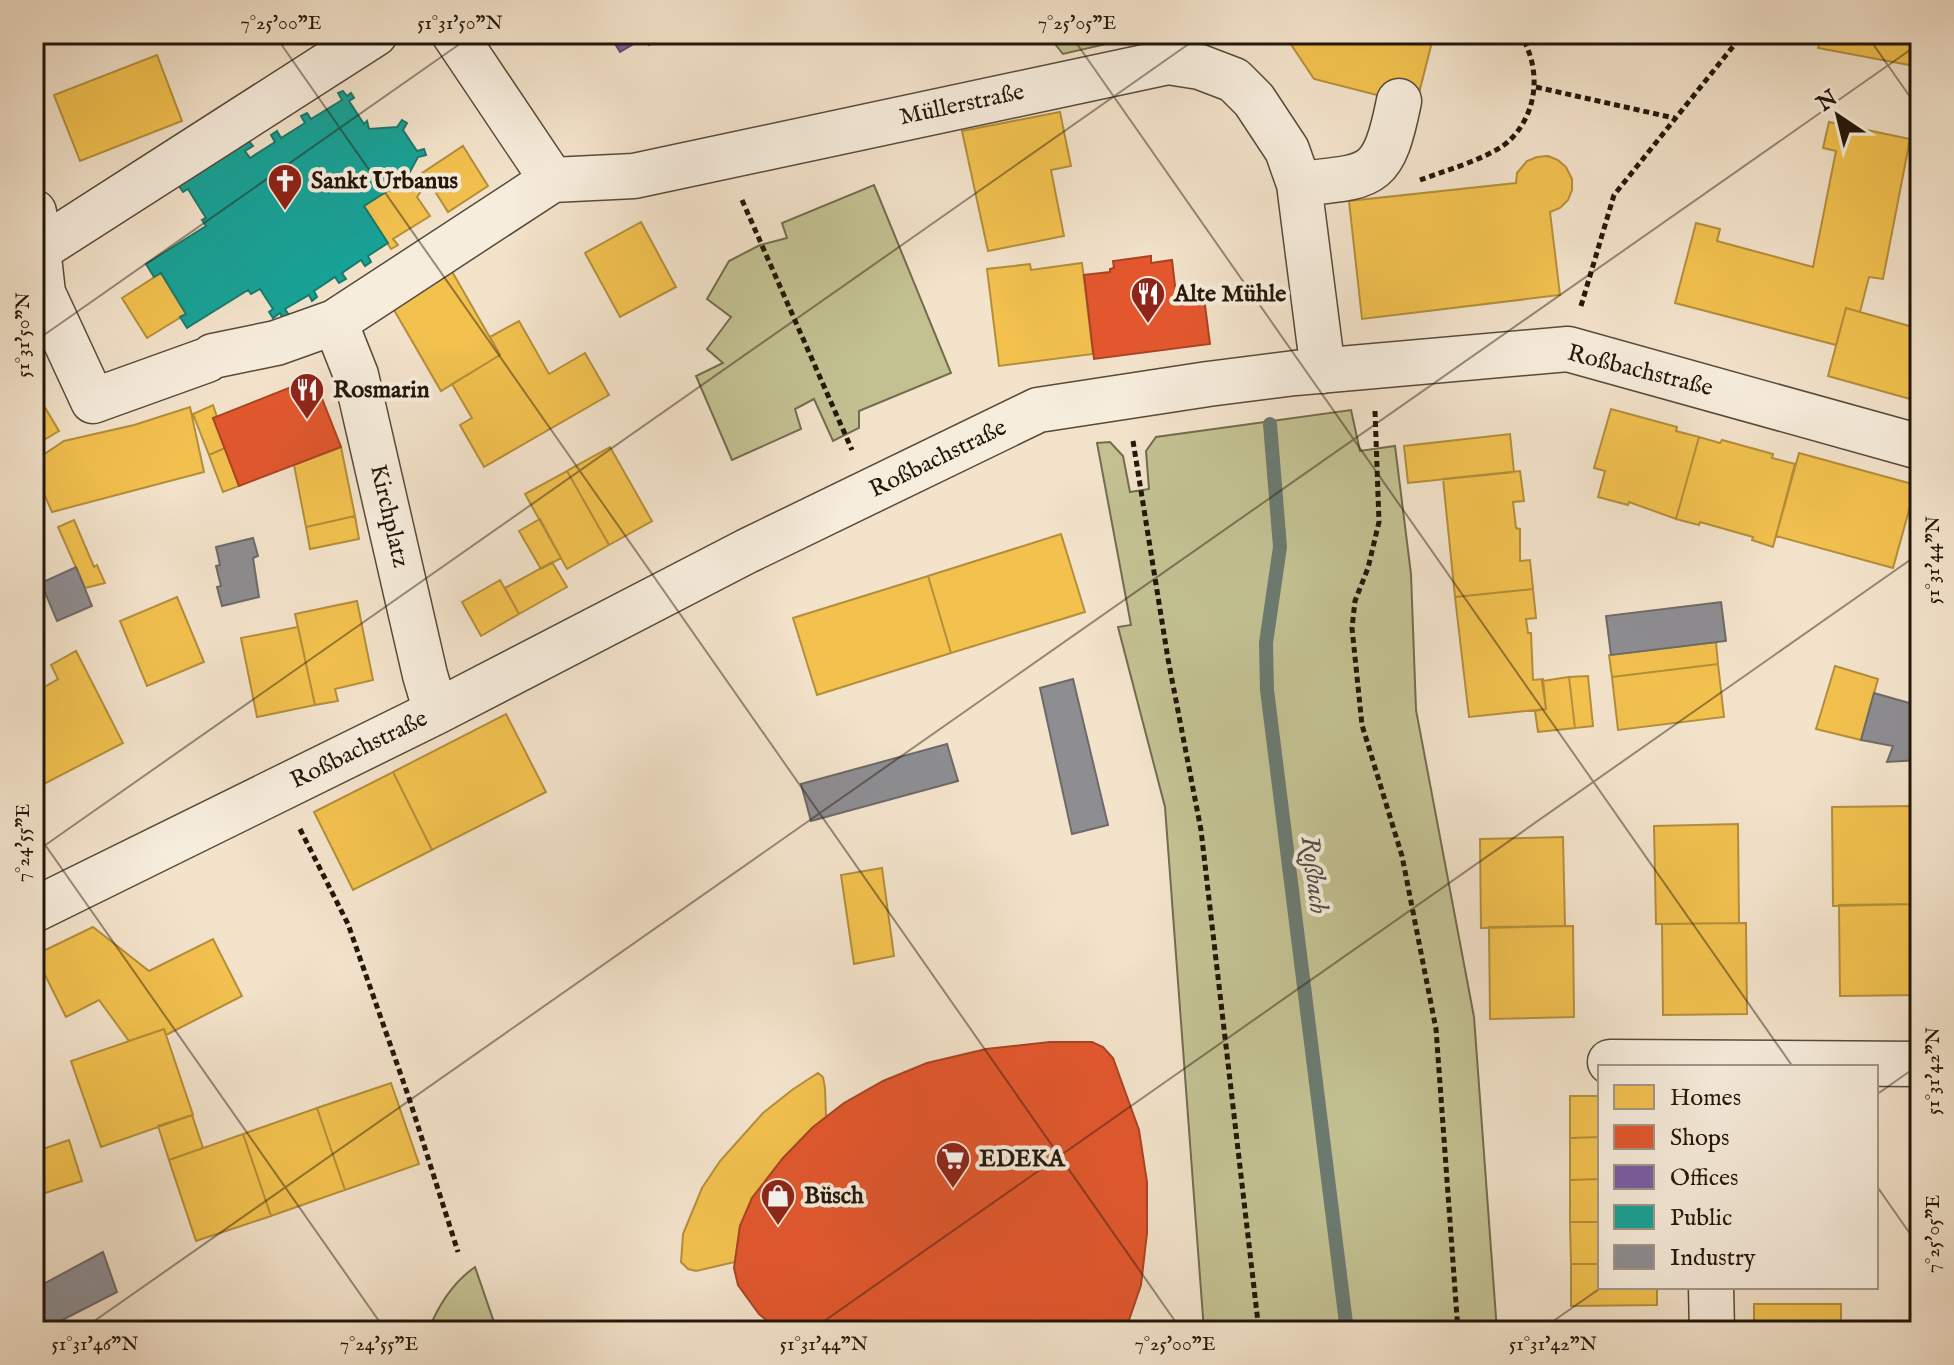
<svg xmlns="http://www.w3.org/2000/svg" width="1954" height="1365" font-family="'IM FELL English',serif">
  <rect width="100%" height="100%" fill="#f3e3cb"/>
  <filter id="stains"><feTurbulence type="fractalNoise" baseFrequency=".0025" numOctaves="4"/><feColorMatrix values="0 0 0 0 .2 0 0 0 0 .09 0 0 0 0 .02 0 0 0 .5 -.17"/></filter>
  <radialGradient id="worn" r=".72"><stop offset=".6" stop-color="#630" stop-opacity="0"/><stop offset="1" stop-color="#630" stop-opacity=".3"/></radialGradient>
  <path fill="#c3c192" stroke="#736c4e" stroke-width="2" d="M1047,34H1149L1063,54Z
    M874,185L951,373L859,411V428L833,441L814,399L795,409L801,429L732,460L696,376L723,363L707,349L731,317L707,299L729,261L760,245L787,238L782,223Z
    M1351,410L1360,451L1395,446L1411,574L1416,710L1474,1017L1497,1331H1204L1165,807L1118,627L1131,625L1097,443L1110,442L1123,456L1130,492L1149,489L1146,451L1156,437Z
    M475,1267L497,1331H428C438,1306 452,1283 475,1267Z"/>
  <path fill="#f2c14e" stroke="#b48e3a" stroke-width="2" d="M1284,34H1434L1416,105L1314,79Z
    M1821,34H1920V67L1818,48Z
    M157,55L182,121L80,161L54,95Z
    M1060,112L1071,166L1051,170L1064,236L988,251L962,131Z
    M1829,122L1910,139L1883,279L1869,277L1860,312L1846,308L1836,345L1675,303L1696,223L1720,229L1717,241L1813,267L1836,151L1823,148Z
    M463,146L488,186L448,212L431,185L421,191L413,179Z
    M1548,156L1558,160L1566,167L1572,179V190L1568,200L1560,208L1550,212L1560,295L1362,319L1349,201L1516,183L1517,173L1527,161L1537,157Z
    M406,179H413L421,191L417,197L430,216L393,239L398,245L391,249L364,206Z
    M641,222L676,287L620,317L585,253Z
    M1082,263L1093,354L999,366L987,269L1030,264L1031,270Z
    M450,268L500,355L441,391L390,303Z
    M161,273L186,314L147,338L122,298Z
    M1846,308L1920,329V361L1910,399L1828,376Z
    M519,321L549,374L585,353L609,395L484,467L460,425L472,418L452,384L500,355L490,337Z
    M1920,361V402L1910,399Z
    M34,389L59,431L34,446Z
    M213,405L217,417L213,418L225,448L209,455L193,414Z
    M190,407L204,472L52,512L34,471V461L64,441L134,425Z
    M1611,409L1677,427L1676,431L1699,437L1676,519L1629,502L1628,505L1598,497L1605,471L1594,468Z
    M1510,434L1514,472L1408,483L1404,446Z
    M1699,437L1720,443L1722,440L1773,454L1772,458L1795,464L1773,547L1752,540L1753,537L1700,522L1699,525L1676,519Z
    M341,447L355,516L306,527L294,465Z
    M610,447L652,521L609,545L567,471Z
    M225,448L239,486L223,492L209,455Z
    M1799,453L1916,485L1893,568L1776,536Z
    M567,471L609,545L567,569L525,494Z
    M1520,471L1524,501L1513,502L1516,528L1520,529V561L1530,560L1533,589L1455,597L1443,479Z
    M355,516L359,539L310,549L306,527Z
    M540,519L561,558L541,569L519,531Z
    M74,520L94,567L97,565L105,583L85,588L58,527Z
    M1061,534L1085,612L951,653L928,576Z
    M552,562L567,587L519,614L505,588Z
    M928,576L951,653L817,695L793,618Z
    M500,580L519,614L481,636L462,602Z
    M1533,589L1536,618L1526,619L1528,633H1531L1533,680L1543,679L1546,709L1469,717L1455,597Z
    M177,597L204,662L147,686L120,621Z
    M357,601L373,680L335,689L338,701L315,705L295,614Z
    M298,627L315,705L257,717L241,638Z
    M1716,642L1718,664L1612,677L1609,655Z
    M76,651L123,743L34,789V693L58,679L51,665Z
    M1718,664L1724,717L1618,730L1612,677Z
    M1835,666L1878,679L1861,740L1816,729Z
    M1588,676L1593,726L1575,728L1569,677Z
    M1569,677L1575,728L1538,732L1535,711L1546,709L1542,681Z
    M506,714L546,792L432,850L393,772Z
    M393,772L432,850L353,890L314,812Z
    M1915,806L1916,904L1833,906L1832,807Z
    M1738,824L1739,923L1656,924L1654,826Z
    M1563,837L1565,926L1481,928L1480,839Z
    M882,868L894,956L854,964L841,875Z
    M1916,904H1920V995L1840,996L1839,905Z
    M1746,923L1747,1014L1663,1015L1662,924Z
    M1573,926L1574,1017L1490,1019L1489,927Z
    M93,927L149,971L213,939L242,996L166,1035L164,1029L129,1041L99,1000L66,1017L35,955Z
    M164,1029L193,1115L101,1147L71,1061Z
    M818,1073L823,1077L825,1088L826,1117L783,1158L752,1198L740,1226L735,1262L696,1271L688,1269L681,1262L683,1234L702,1188L720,1161L763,1113L792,1090Z
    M391,1083L419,1164L345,1190L317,1108Z
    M1570,1096H1600V1137L1570,1138Z
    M317,1108L345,1190L271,1216L243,1134Z
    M192,1115L203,1148L169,1160L158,1126Z
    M243,1134L271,1216L196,1241L169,1160Z
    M1600,1137V1179L1570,1180V1138Z
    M69,1140L82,1181L42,1194L34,1169V1152Z
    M1600,1179V1222H1570V1180Z
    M1570,1222H1600V1264H1571Z
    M1571,1264H1600V1287H1657V1305L1571,1306Z
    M1754,1304H1841V1331H1754Z"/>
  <path fill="#e4572e" stroke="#aa4423" stroke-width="2" d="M1151,256V263L1172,260L1176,294L1203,290L1210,344L1094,359L1084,275L1110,272V269L1114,268L1113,261Z
    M314,378L341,447L239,486L213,418Z
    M1050,1042H1092L1103,1047L1113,1058L1139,1130L1147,1182V1233L1141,1285L1129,1320L1123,1331H779L759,1314L738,1285L734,1268L740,1226L752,1198L783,1158L813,1127L844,1103L883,1081L927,1063L986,1049Z"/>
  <path fill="#7b5ea7" stroke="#614978" stroke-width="2" d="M609,34H666L649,45L644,38L620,52Z"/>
  <path fill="#17a398" stroke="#1b796d" stroke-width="2" d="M343,91L347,96L351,93L354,98L349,101L364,124L367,121L369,129L397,127L402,120L407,123L403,130L417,151L424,149L426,155L418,157L406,179L364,206L388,243L368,256L371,262L365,266L361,260L342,273L346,279L339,283L335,277L314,291L317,297L312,301L309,295L285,309L289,315L283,319L280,313L273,318L269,312L273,309L260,289L251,294L248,290L187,328L180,317L186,314L161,273L154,277L146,264L206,226L202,220L206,218L188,189L183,192L179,186L184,183L181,177L187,172L192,178L207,168L205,165L228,150L230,153L236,149L237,139L241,146L249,141L253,146L245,151L250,158L275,142L271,135L277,131L281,138L305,123L301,116L307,113L311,119L342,100L338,93Z"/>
  <path fill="#8d8d92" stroke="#6d6a69" stroke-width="2" d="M253,538L258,556L253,558L259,597L222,606L217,587L221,586L216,566L220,565L216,547Z
    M76,567L92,606L57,621L41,583Z
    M1721,602L1726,641L1611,655L1606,616Z
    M1073,679L1108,825L1072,834L1040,688Z
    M1874,693L1920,706V760L1887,762L1893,746L1861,740Z
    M947,744L958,781L811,821L801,784Z
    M103,1252L117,1292L41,1331H34V1289Z"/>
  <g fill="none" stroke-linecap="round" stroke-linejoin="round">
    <path stroke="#6b7b71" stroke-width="14" d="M1270,424L1280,547L1266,643L1267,690L1347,1331"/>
    <defs>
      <path id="minor" d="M454,34L552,180
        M1299,184C1373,176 1383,180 1399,101
        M34,212L43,293L93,401L207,360
        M38,250L375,34
        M335,322L356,375L425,675L436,712
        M213,356L276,343L335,322L552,180L634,176L1168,62L1200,67L1234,80L1254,100L1287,150L1299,184L1323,371
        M34,910L436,712L747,551L1038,410L1208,384L1295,373L1568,349L1920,447
        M1610,1062L1920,1064
        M1711,1287L1712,1331"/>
    </defs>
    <use href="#minor" stroke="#574a3a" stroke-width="47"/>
    <path stroke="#23170a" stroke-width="5" stroke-dasharray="6 4" stroke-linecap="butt" d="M1536,87L1674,118
      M1420,180C1444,171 1494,157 1511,139C1539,110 1541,67 1520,34
      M742,200L852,450
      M1581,306L1614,195L1743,34
      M1375,411L1379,522L1368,568L1355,601L1352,628L1362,725L1402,856L1436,1029L1458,1331
      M1133,441L1168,659L1201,830L1259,1331
      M300,829L348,924L409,1098L458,1252"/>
    <use href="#minor" stroke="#f7eddd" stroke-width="44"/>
  </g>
  <path fill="none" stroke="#23170a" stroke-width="2" stroke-opacity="0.45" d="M274,34L1182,1331M1070,34L1793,1067M1866,34L1920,111M34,342L474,34M34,829L386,1331M34,853L1203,34M1876,1095L1920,1064M1876,1185L1920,1248M80,1331L1920,43M810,1331L1920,553M1539,1331L1602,1287"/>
  <defs>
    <symbol id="church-pin" viewBox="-11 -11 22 30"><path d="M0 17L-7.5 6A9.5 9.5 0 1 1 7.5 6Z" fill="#8f2418" stroke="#f7eddd"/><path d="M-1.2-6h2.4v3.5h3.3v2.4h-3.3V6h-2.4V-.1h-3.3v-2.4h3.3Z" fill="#fff"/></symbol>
    <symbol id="restaurant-pin" viewBox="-11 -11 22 30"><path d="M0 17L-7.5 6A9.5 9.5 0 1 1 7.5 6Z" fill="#8f2418" stroke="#f7eddd"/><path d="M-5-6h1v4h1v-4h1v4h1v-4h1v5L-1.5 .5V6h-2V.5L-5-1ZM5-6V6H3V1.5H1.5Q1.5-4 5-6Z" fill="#fff"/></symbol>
    <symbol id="supermarket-pin" viewBox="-11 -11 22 30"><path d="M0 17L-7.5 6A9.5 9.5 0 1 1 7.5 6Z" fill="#8f2418" stroke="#f7eddd"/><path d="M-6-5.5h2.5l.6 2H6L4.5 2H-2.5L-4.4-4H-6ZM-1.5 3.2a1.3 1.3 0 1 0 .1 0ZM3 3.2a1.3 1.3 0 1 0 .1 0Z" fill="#fff"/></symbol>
    <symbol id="shop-pin" viewBox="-11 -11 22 30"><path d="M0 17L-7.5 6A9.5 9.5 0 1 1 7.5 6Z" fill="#8f2418" stroke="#f7eddd"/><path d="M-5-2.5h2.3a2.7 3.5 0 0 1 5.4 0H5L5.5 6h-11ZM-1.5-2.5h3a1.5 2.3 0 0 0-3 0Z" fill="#fff"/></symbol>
  </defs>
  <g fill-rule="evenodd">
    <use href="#church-pin" x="265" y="161" width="40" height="54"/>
    <use href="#restaurant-pin" x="1128" y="274" width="40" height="54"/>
    <use href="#restaurant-pin" x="287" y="370" width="40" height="54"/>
    <use href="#supermarket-pin" x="933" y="1139" width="40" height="54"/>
    <use href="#shop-pin" x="758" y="1176" width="40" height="54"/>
  </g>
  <g text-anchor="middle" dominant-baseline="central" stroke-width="8" stroke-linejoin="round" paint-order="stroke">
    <g font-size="24" fill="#23170a" stroke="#f7eddd">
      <text transform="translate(962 105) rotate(-12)">Müllerstraße</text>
      <text transform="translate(1640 371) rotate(14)">Roßbachstraße</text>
      <text transform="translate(938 459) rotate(-26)">Roßbachstraße</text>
      <text transform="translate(389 516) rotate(77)">Kirchplatz</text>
      <text transform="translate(359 750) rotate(-26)">Roßbachstraße</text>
    </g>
    <g font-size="24" font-weight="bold" fill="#23170a" stroke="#f7eddd" text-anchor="start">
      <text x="311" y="181">Sankt Urbanus</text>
      <text x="1174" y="294">Alte Mühle</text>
      <text x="333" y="390">Rosmarin</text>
      <text x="979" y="1159">EDEKA</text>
      <text x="804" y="1196">Büsch</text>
    </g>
    <g font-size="26" font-style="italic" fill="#4d5146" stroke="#f7eddd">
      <text transform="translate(1314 875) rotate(83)">Roßbach</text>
    </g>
  </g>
  <rect width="1954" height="1365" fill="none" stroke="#f3e3cb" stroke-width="88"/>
  <rect x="1598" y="1065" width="280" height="224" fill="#f7eddd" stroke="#a29789" stroke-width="2"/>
  <rect x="1614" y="1085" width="40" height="24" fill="#f2c14e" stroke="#a29789" stroke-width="2"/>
  <text x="1670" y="1105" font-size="24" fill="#23170a">Homes</text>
  <rect x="1614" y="1125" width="40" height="24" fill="#e4572e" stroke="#a29789" stroke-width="2"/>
  <text x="1670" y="1145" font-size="24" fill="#23170a">Shops</text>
  <rect x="1614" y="1165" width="40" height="24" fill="#7b5ea7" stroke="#a29789" stroke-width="2"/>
  <text x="1670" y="1185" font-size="24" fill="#23170a">Offices</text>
  <rect x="1614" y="1205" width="40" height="24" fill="#17a398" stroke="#a29789" stroke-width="2"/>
  <text x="1670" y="1225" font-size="24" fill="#23170a">Public</text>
  <rect x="1614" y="1245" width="40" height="24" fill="#8d8d92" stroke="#a29789" stroke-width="2"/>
  <text x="1670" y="1265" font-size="24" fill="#23170a">Industry</text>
  <g transform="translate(1838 116) rotate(325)" stroke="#f7eddd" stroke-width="6" paint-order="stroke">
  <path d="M0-6L14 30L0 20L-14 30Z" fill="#23170a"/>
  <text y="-12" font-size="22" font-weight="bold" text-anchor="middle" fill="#23170a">N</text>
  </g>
  <rect x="44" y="44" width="1866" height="1277" fill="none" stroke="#23170a" stroke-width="3"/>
  <g font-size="20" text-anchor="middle" fill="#23170a">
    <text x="281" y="29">7°25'00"E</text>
    <text x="460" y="29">51°31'50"N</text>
    <text x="1077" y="29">7°25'05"E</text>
    <text transform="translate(22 335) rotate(-90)" y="7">51°31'50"N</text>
    <text transform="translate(1932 560) rotate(-90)" y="7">51°31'44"N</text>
    <text transform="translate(22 843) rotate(-90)" y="7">7°24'55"E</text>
    <text transform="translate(1932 1071) rotate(-90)" y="7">51°31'42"N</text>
    <text transform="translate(1932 1234) rotate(-90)" y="7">7°25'05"E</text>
    <text x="95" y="1350">51°31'46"N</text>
    <text x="379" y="1350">7°24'55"E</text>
    <text x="824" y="1350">51°31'44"N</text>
    <text x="1175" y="1350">7°25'00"E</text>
    <text x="1553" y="1350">51°31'42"N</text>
  </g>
  <rect width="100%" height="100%" filter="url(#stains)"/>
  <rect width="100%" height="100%" fill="url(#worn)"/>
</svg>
